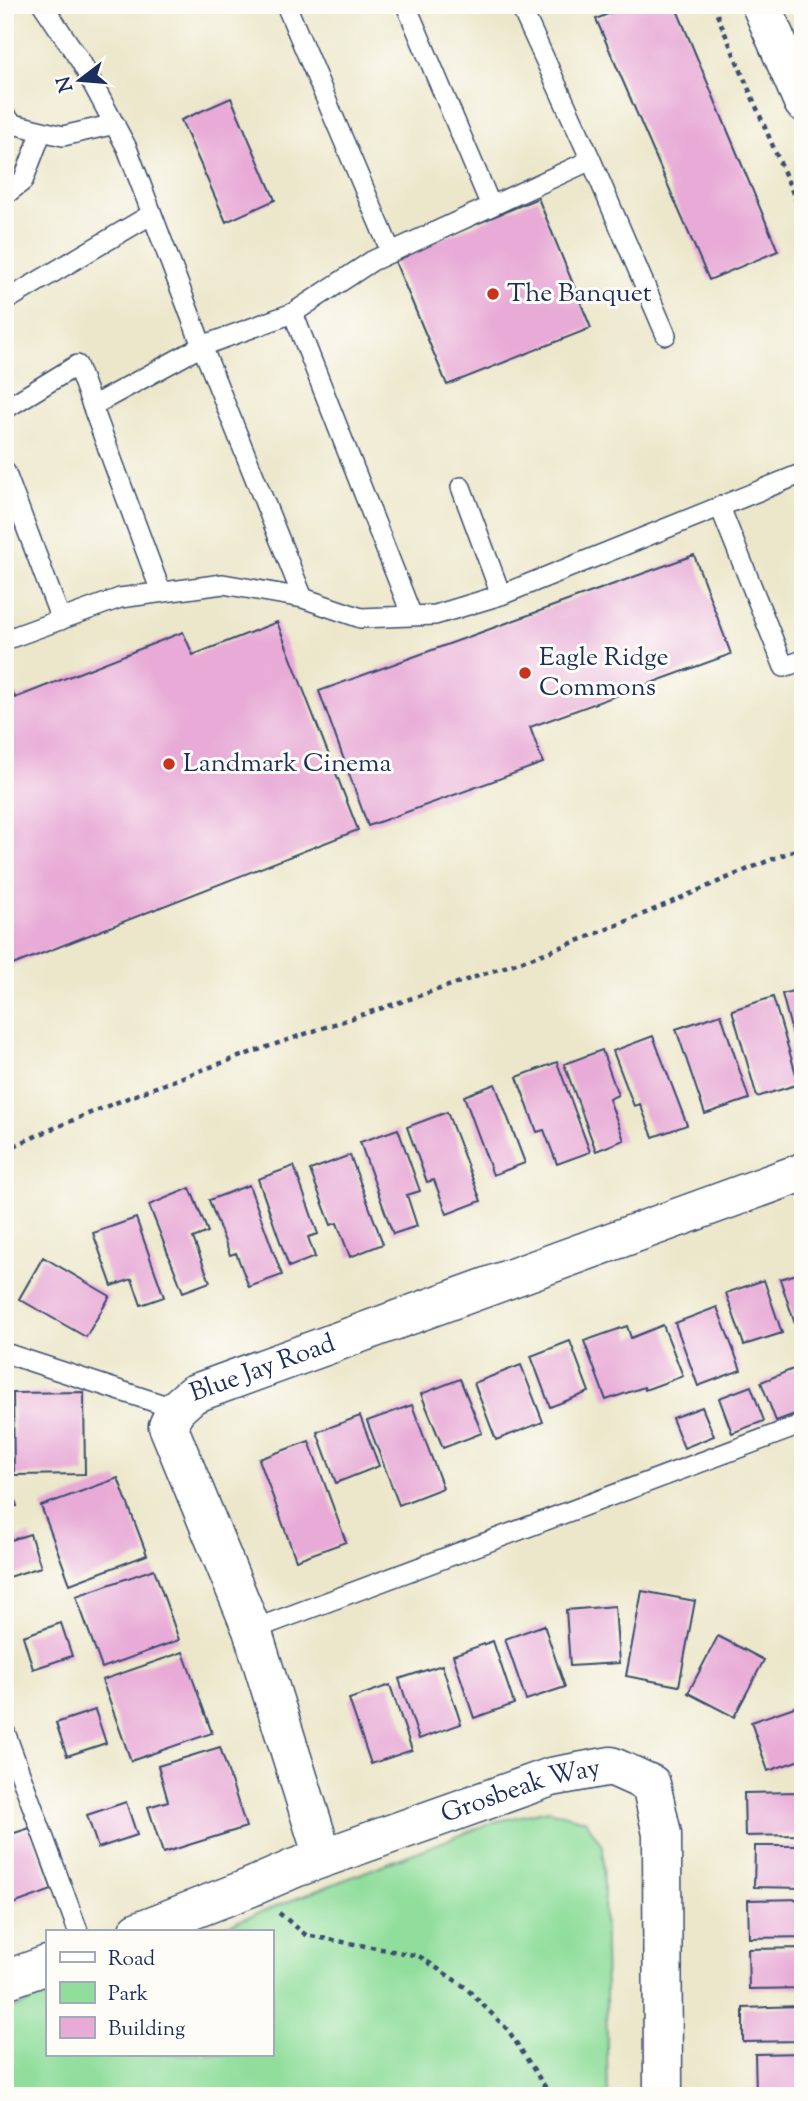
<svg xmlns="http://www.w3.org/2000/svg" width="808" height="2101" font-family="'Sorts Mill Goudy',serif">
  <rect width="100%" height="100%" fill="#fdfcf7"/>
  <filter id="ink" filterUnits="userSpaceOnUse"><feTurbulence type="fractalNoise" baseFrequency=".0143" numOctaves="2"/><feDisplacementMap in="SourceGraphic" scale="14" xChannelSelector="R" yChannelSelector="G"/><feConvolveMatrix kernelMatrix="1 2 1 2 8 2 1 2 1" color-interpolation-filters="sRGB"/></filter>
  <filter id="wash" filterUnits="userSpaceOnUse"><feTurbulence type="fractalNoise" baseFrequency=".00686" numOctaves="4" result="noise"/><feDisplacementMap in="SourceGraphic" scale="28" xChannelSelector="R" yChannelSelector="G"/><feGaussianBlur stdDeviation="1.57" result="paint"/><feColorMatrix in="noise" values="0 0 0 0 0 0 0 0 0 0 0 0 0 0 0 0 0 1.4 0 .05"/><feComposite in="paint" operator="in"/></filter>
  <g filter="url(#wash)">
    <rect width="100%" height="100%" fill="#ece7ca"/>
    <path fill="#91de9c" stroke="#56867d" stroke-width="2" d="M548,1810L585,1820L603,1846L608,2096H5V2012L47,1995V2054H271V1931H212L494,1822Z"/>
    <g id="blocks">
      <path fill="#e8abd7" d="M629,5H675L778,251L709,280L596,19Z
        M231,98L275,200L226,222L181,120Z
        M538,198L591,328L447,385L394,259Z
        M694,555L731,654L530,727L543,763L368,826L319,691Z
        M277,622L358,830L5,968V674L15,698L183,632L193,655Z
        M803,988V1070H802L782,994Z
        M773,997L799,1084L757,1097L732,1010Z
        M721,1014L749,1099L705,1114L676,1029Z
        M653,1036L687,1125L653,1137L640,1104L634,1106L613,1051Z
        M602,1050L618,1095L609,1099L624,1140L596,1151L564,1064Z
        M557,1062L590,1152L557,1164L544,1130L537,1132L517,1077Z
        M495,1084L525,1163L493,1175L464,1096Z
        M447,1112L481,1201L447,1214L434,1180L427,1182L407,1127Z
        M398,1129L420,1191L407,1195L417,1226L393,1234L360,1142Z
        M350,1155L383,1244L350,1257L337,1223L331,1225L310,1170Z
        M294,1166L318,1234L308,1237L315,1257L289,1267L258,1179Z
        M249,1185L282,1275L249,1287L236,1253L230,1255L209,1200Z
        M190,1188L208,1232L193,1238L210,1282L183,1292L149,1205Z
        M136,1218L164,1297L141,1305L132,1279L112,1286L93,1233Z
        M43,1257L110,1296L86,1337L19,1299Z
        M803,1272V1321L795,1324L780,1279Z
        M764,1280L782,1333L744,1345L726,1293Z
        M717,1307L741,1370L698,1386L675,1323Z
        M663,1325L683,1376L645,1390L644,1387L606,1400L584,1341L627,1326L631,1338Z
        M570,1341L589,1392L550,1407L531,1356Z
        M521,1365L543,1422L496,1440L474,1383Z
        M793,1369L803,1395V1411L776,1421L761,1382Z
        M460,1379L482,1433L443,1448L421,1394Z
        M751,1386L764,1421L732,1433L719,1398Z
        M84,1392L85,1474L14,1475L13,1393Z
        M412,1405L443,1488L399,1505L367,1421Z
        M702,1407L714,1436L684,1448L672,1418Z
        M360,1416L379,1466L336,1483L317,1432Z
        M309,1441L346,1542L296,1560L259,1459Z
        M5,1470L17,1506L5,1509Z
        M118,1478L147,1555L70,1584L41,1506Z
        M30,1534L41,1567L5,1578V1542Z
        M154,1569L179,1640L102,1668L76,1596Z
        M642,1591L695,1601L679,1686L626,1676Z
        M615,1606L619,1663L570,1666L566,1610Z
        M61,1623L72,1656L33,1669L23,1636Z
        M544,1625L565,1687L526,1700L505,1639Z
        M718,1636L764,1660L734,1717L688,1693Z
        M493,1641L514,1704L474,1718L453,1655Z
        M183,1652L212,1733L131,1761L102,1680Z
        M442,1665L461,1724L419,1739L399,1679Z
        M390,1685L412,1750L371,1764L349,1699Z
        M803,1704V1759L768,1771L751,1722Z
        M95,1710L106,1743L67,1756L56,1723Z
        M220,1747L246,1827L163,1853L148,1807L168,1801L158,1766Z
        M803,1792V1835L745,1836L744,1793Z
        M126,1802L137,1835L98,1848L87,1815Z
        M30,1828L52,1890L5,1907V1836Z
        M755,1846H803V1888L754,1887Z
        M803,1899V1937L749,1938L748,1900Z
        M803,1948V1988L749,1989L748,1949Z
        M801,2006L802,2041L743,2042V2008Z
        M803,2053V2091L756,2092L755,2054Z"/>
    </g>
  </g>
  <g filter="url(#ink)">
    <use href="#blocks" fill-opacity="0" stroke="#3a4b6e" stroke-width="2"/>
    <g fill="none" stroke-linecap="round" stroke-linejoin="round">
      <defs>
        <path id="lane" d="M43,5L81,62L127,148L202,346L293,313L372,261L591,160
          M286,5L391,252
          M406,5L491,206
          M520,5L591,160L666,335
          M5,115L13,124L63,136L115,124
          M5,195L23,181L42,131
          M5,301L152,214
          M293,313L412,616
          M92,406L202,346L303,598
          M5,409L77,365L161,592
          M5,471L61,620
          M461,487L501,595L803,473
          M720,507L784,667L803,660
          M5,640L120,598L223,584L303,598L361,618L435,615L501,595
          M5,1353L176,1409
          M252,1630L803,1424
          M5,1732L78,1931"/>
        <g id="street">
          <path id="s1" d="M323,1857L252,1630L168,1426L176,1409L193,1394L803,1172"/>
          <path id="s2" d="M138,1931L249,1888L295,1868L551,1777L611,1766L651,1784L662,1834L663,2096"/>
          <path d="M5,1980L47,1965"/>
        </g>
        <path id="secondary" d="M761,5L803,102"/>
      </defs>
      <use href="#lane" stroke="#3a4b6e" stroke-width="22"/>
      <use href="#street" stroke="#3a4b6e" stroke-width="41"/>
      <use href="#secondary" stroke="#3a4b6e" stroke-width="41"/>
      <path stroke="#3a4b6e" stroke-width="4.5" stroke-dasharray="5 5" stroke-linecap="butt" d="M713,5L803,217
        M5,1150C181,1069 365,1016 548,952C634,921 717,880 803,847
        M279,1913L306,1935L419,1956L465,1987L508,2030L551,2096"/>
      <use href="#lane" stroke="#fff" stroke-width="19"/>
      <use href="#street" stroke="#fff" stroke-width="38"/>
      <use href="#secondary" stroke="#fff" stroke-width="38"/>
    </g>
  </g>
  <g fill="#c8321e" stroke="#fdfcf7" stroke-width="2.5">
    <circle cx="493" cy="294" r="7"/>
    <circle cx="525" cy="673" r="7"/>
    <circle cx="169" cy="764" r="7"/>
  </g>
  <g text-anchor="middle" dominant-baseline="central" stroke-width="6" stroke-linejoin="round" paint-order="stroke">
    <g font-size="26" fill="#1b2f5e" stroke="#fdfcf7" text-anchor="start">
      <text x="507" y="294">The Banquet</text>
      <text x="539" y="658">Eagle Ridge<tspan x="539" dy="30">Commons</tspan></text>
      <text x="183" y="764">Landmark Cinema</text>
    </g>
    <g font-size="26" fill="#1b2f5e" stroke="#fdfcf7">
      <text stroke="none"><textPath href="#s1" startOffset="574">Blue Jay Road</textPath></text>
      <text stroke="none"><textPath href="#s2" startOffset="408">Grosbeak Way</textPath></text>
    </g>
  </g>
  <rect width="808" height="2101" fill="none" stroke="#fdfcf7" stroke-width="28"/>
  <rect x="46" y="1930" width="228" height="126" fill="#fdfcf7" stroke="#a3aaba" stroke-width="2"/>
  <rect x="60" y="1952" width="35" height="10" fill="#ffffff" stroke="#a3aaba" stroke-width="2"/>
  <text x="108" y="1965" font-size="21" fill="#1b2f5e">Road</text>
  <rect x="60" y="1982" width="35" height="21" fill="#91de9c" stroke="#a3aaba" stroke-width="2"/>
  <text x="108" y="2000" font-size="21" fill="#1b2f5e">Park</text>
  <rect x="60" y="2017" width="35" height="21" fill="#e8abd7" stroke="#a3aaba" stroke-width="2"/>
  <text x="108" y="2035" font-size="21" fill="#1b2f5e">Building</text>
  <g transform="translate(80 80) rotate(254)" stroke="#fdfcf7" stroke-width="5" paint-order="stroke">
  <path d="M0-5L12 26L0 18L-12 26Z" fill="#1b2f5e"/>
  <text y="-10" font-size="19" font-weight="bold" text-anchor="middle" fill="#1b2f5e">N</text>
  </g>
</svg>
